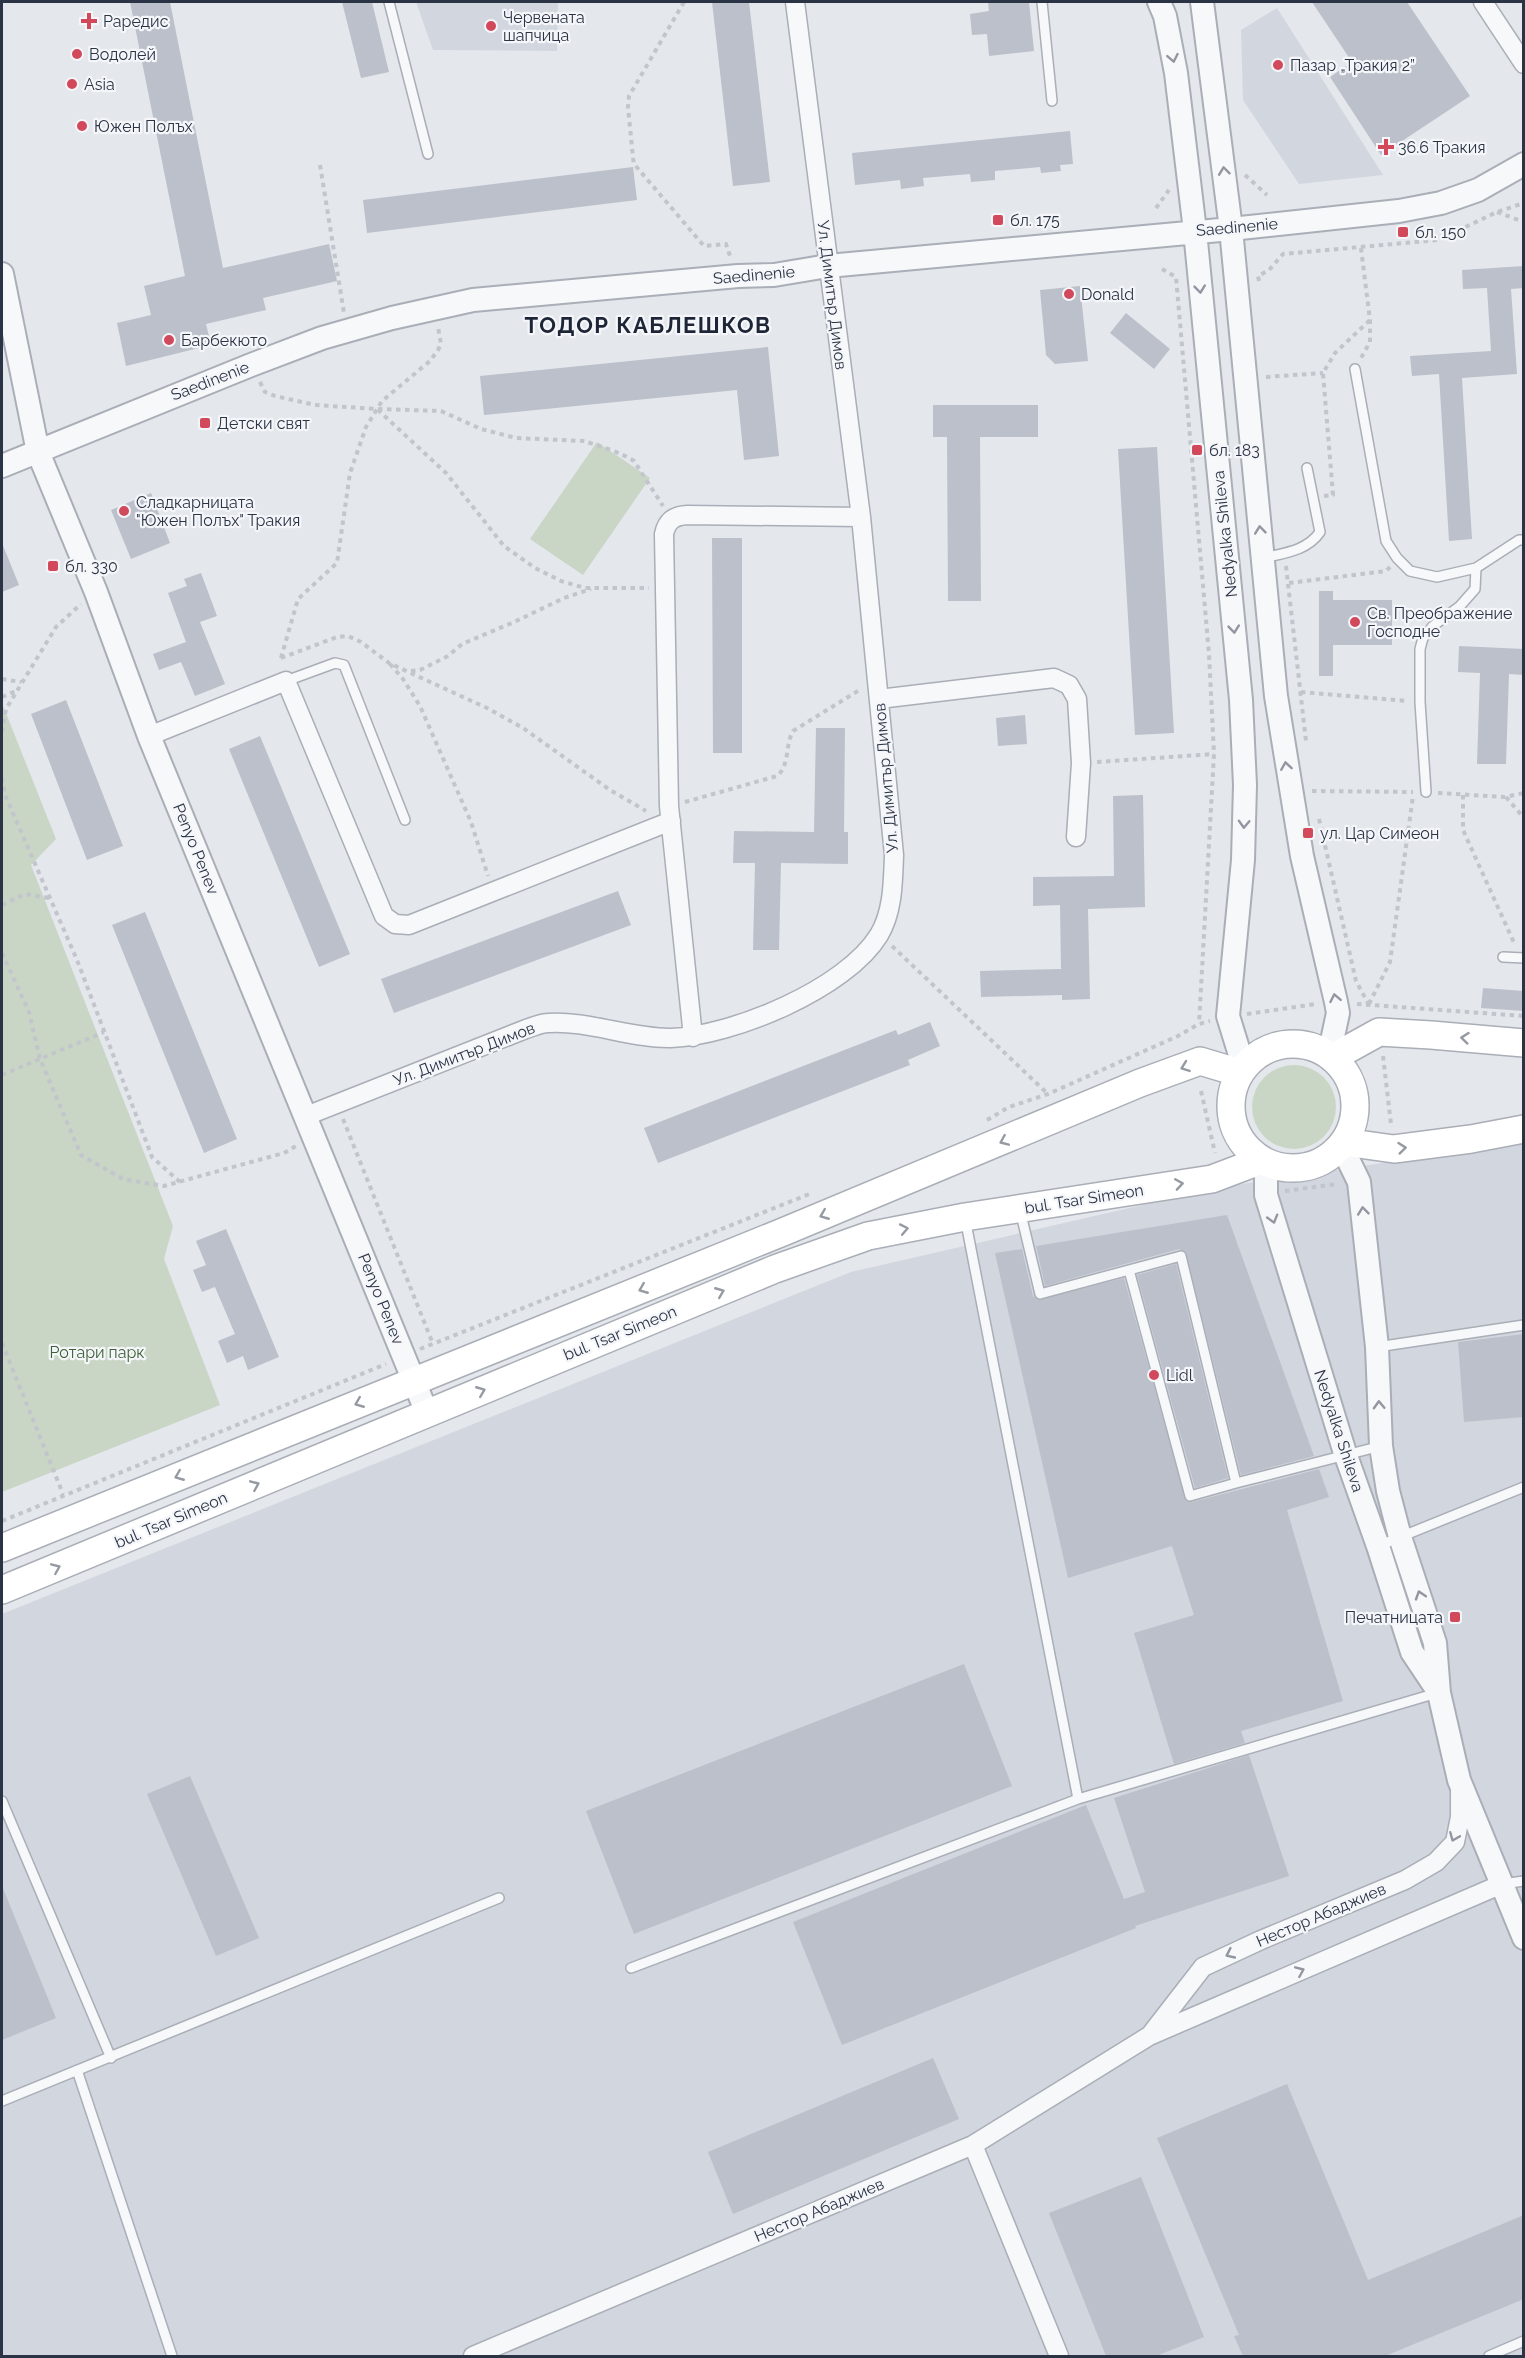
<svg xmlns="http://www.w3.org/2000/svg" width="1525" height="2358" font-family="Raleway,sans-serif">
  <rect width="100%" height="100%" fill="#e4e7ec"/>
  <path fill="#d2d6de" d="M416,2H558L557,51L433,50Z
    M1277,8L1383,175L1299,184L1243,100L1241,30Z
    M1523,1142V2356H2V1614L851,1272L1221,1187Z"/>
  <path fill="#c9d6c5" d="M597,442L650,478L583,575L530,539Z
    M2,703L56,839L31,865L173,1226L164,1259L220,1405L2,1492Z
    M1252 1107a42 42 0 1 1 84 0a42 42 0 1 1-84 0Z"/>
  <path fill="#bbc0ca" d="M130,2H170L223,268L329,244L337,281L263,298L266,310L206,324L211,345L126,366L117,323L151,315L144,286L185,276Z
    M342,2H372L389,72L361,78Z
    M712,2H749L770,182L733,186Z
    M988,2H1029L1034,51L989,56L987,34L972,35L970,14L989,11Z
    M1312,2H1407L1470,96L1381,155L1330,77L1352,62Z
    M1070,131L1073,164L1060,165L1061,171L1041,173L1040,167L995,171V180L971,182L970,174L923,178L924,186L901,189L900,180L855,185L852,153Z
    M633,167L637,200L367,233L363,200Z
    M1524,266V288L1511,289L1517,374L1462,378L1472,539L1449,541L1439,374L1412,376L1410,356L1491,351L1487,288L1463,289L1462,270Z
    M1080,286L1088,361L1055,364L1046,355L1040,290Z
    M1126,313L1170,349L1154,369L1110,333Z
    M768,347L779,456L744,460L737,390L484,415L480,376Z
    M933,405H1038V437H980L981,601H948L947,437H933Z
    M1157,447L1174,733L1135,735L1118,449Z
    M151,493L170,543L131,559L111,510Z
    M712,538H742V753H713Z
    M2,543L19,585L2,592Z
    M201,573L217,616L200,622L225,684L195,696L181,662L159,670L153,654L186,642L168,593L187,586L184,579Z
    M1319,591H1333V600H1392V645H1333V676H1319Z
    M1459,646L1524,649V675L1509,674L1506,764H1477L1480,673L1458,672Z
    M66,700L123,846L87,860L31,714Z
    M1025,715L1027,744L998,746L996,718Z
    M816,728H845L844,832H848V864L781,863L779,950H753L755,863H733L734,831L814,832Z
    M260,736L350,954L319,967L229,749Z
    M1143,795L1145,907L1088,909L1090,999L1062,1000V995L981,997L980,971L1061,969L1060,905L1033,906V877L1114,876L1113,796Z
    M618,891L631,925L394,1013L381,979Z
    M145,912L237,1139L204,1153L112,925Z
    M1483,988L1524,991V1011L1481,1008Z
    M930,1022L940,1046L908,1060L910,1065L658,1163L644,1128L896,1030L898,1035Z
    M1227,1215L1314,1456L1241,1475L1186,1252L1179,1249L1045,1286L1036,1246Z
    M226,1229L279,1357L248,1370L243,1356L227,1363L218,1341L235,1334L215,1287L202,1292L193,1270L206,1265L196,1241Z
    M1022,1249L1033,1296L1038,1300L1124,1278L1186,1501L1192,1502L1319,1469L1329,1497L1287,1510L1343,1701L1241,1731L1245,1743L1174,1764L1134,1633L1194,1615L1172,1546L1068,1578L995,1253Z
    M1176,1264L1228,1478L1195,1488L1137,1275Z
    M1524,1334V1417L1464,1422L1458,1342Z
    M964,1664L1012,1786L634,1934L586,1811Z
    M1249,1755L1289,1876L1135,1926L1136,1928L842,2045L793,1922L1086,1805L1124,1899L1145,1892L1114,1798Z
    M190,1776L259,1938L216,1956L147,1794Z
    M2,1886L56,2018L2,2040Z
    M933,2058L959,2119L733,2214L708,2152Z
    M1287,2084L1368,2280L1524,2215V2299L1385,2356H1243L1234,2336L1239,2335L1157,2138Z
    M1141,2177L1204,2337L1156,2356H1106L1049,2213Z"/>
  <g fill="none" stroke-linecap="round" stroke-linejoin="round">
    <defs>
      <path id="service" d="M389,2L428,154
        M1042,2L1052,101
        M1355,369L1386,541L1397,558L1410,571L1437,577L1476,568L1519,540H1524
        M1263,558C1284,553 1307,551 1320,532L1307,468
        M286,681L335,663L344,665L405,820
        M1426,792L1420,702V649L1423,638L1433,626L1460,606L1475,589L1476,568
        M1503,957L1524,958
        M1020,1210L1040,1294L1181,1256L1236,1483L1381,1446
        M965,1218L1078,1799
        M1129,1270L1190,1496L1236,1483
        M1377,1347L1524,1325
        M1378,1546L1524,1487
        M2,1801L111,2058
        M1502,1884L1524,1881
        M631,1968L1078,1799L1437,1693
        M77,2070L172,2356
        M2,2101L499,1898
        M1489,2356L1524,2341"/>
      <path id="minor" d="M1483,2L1524,64
        M879,699L1054,678L1069,685L1077,699L1081,763L1076,837
        M149,736L286,681L384,916L395,924L409,925L671,821
        M693,1037L669,806L664,534C667,521 673,516 687,515L861,517
        M306,1116L526,1029C533,1027 541,1023 548,1023C586,1020 633,1039 671,1038C732,1036 846,989 879,935C893,912 893,882 894,855L861,517L795,2
        M1151,2034L1203,1967L1261,1940L1405,1880L1436,1862L1455,1842L1460,1817V1789
        M973,2145L1059,2356
        M473,2356L973,2145L1149,2036L1502,1884"/>
      <path id="tertiary" d="M1159,2L1165,16L1176,73L1195,231L1241,700L1245,785L1243,860L1228,1016L1244,1068
        M1202,2L1231,229L1276,696L1302,856L1336,1002L1338,1013L1329,1055
        M2,274L38,452L96,592L149,736L427,1413
        M2,466L251,365L322,338L392,318L473,300L738,276L774,275L828,266L1231,229L1399,211L1441,203L1478,190L1524,164
        M1341,1145L1359,1182L1377,1347L1381,1446L1388,1491L1400,1537L1435,1643L1439,1693L1459,1780L1524,1938
        M1266,1162V1195L1345,1453L1378,1546L1412,1652L1438,1691"/>
      <path id="secondary" d="M1231 1106a62 62 0 1 1 124 0a62 62 0 1 1-124 0Z
        M1332,1058L1379,1032L1431,1035L1524,1043
        M1344,1142L1394,1149L1471,1139L1524,1129
        M2,1548L783,1232L1140,1083L1200,1061L1240,1073
        M2,1590L775,1269L868,1236L965,1217L1212,1179L1262,1160"/>
    </defs>
    <use href="#service" stroke="#a9aeb7" stroke-width="12"/>
    <use href="#minor" stroke="#a9aeb7" stroke-width="21"/>
    <use href="#tertiary" stroke="#a9aeb7" stroke-width="26"/>
    <use href="#secondary" stroke="#a9aeb7" stroke-width="30"/>
    <path stroke="#c2c5cb" stroke-width="4" stroke-dasharray="4.5 4.5" stroke-linecap="butt" d="M684,2L629,96L628,107L633,158L634,164L704,246L726,244L731,259
      M320,165L344,313
      M1245,175L1267,195
      M1156,208L1169,190
      M1497,212L1524,222
      M1361,248L1370,320V342L1361,358
      M1162,269L1176,277L1209,654L1214,754L1199,1024
      M1259,281L1258,276L1269,270L1283,254L1438,240L1497,212L1524,203
      M1266,377L1323,373
      M260,382L265,392L275,396L315,405L377,409L446,473L504,546L535,568L561,581L585,588H649
      M378,409L441,411L481,429L516,438L583,441C598,445 622,453 634,461L663,506
      M1324,496L1333,495L1323,373L1335,353L1370,320
      M1286,566L1306,741
      M1289,583L1386,571L1390,567
      M281,658L337,637L348,636L361,642L389,663L487,708L523,728L610,790L646,811
      M281,658L298,599L337,563L350,473L366,427L382,401L430,361L438,350L441,344L438,327
      M390,664L403,679L420,706L471,822L488,876
      M411,671L420,670L448,656L462,644L512,623L564,598L591,589
      M2,679L21,682
      M1301,692L1408,701
      M2,697L16,691
      M2,732L6,709L56,627L81,604
      M1097,762L1214,754
      M2,778L5,795L77,960L152,1157L180,1182
      M1312,791L1413,792
      M1438,793L1505,797L1524,793
      M1463,795V830L1515,945
      M1506,797L1524,818
      M685,802L777,776C790,765 785,745 793,731L861,689
      M1319,819L1356,981L1369,1005
      M2,905L25,894L49,898
      M892,946L1048,1094
      M2,953L29,1012L40,1059L81,1155L123,1179L164,1186L284,1153L296,1146
      M1357,1004L1524,1016
      M1369,1004L1390,962L1413,796
      M1247,1014L1316,1004
      M1383,1056L1391,1124
      M2,1075L104,1032
      M1201,1091L1215,1153
      M343,1119L433,1344
      M987,1120L1009,1107L1048,1094L1178,1036L1199,1024L1210,1021
      M1285,1191L1337,1184
      M2,1343L63,1494
      M420,1349L812,1193
      M2,1521L386,1364"/>
    <use href="#service" stroke="#f7f8fa" stroke-width="9"/>
    <use href="#minor" stroke="#f7f8fa" stroke-width="18"/>
    <use href="#tertiary" stroke="#f7f8fa" stroke-width="22"/>
    <use href="#secondary" stroke="#fff" stroke-width="27"/>
  </g>
  <defs><path id="oneway-chevron" d="M-2-3.5L2.5 0L-2 3.5" fill="none" stroke-width="1.6" stroke-linecap="round" stroke-linejoin="round" transform="scale(1.5)"/></defs>
  <g stroke="#9196a0">
    <use href="#oneway-chevron" transform="translate(1173 58) rotate(79)"/>
    <use href="#oneway-chevron" transform="translate(1224 171) rotate(-97)"/>
    <use href="#oneway-chevron" transform="translate(1200 289) rotate(84)"/>
    <use href="#oneway-chevron" transform="translate(1260 530) rotate(-96)"/>
    <use href="#oneway-chevron" transform="translate(1234 629) rotate(84)"/>
    <use href="#oneway-chevron" transform="translate(1286 766) rotate(-99)"/>
    <use href="#oneway-chevron" transform="translate(1244 824) rotate(92)"/>
    <use href="#oneway-chevron" transform="translate(1335 998) rotate(-101)"/>
    <use href="#oneway-chevron" transform="translate(1363 1211) rotate(-96)"/>
    <use href="#oneway-chevron" transform="translate(1273 1219) rotate(74)"/>
    <use href="#oneway-chevron" transform="translate(1379 1405) rotate(-92)"/>
    <use href="#oneway-chevron" transform="translate(1420 1595) rotate(-108)"/>
    <use href="#oneway-chevron" transform="translate(1454 1837) rotate(112)"/>
    <use href="#oneway-chevron" transform="translate(1230 1954) rotate(155)"/>
    <use href="#oneway-chevron" transform="translate(1300 1971) rotate(-23)"/>
  </g>
  <g stroke="#959aa2">
    <use href="#oneway-chevron" transform="translate(1465 1038) rotate(-174)"/>
    <use href="#oneway-chevron" transform="translate(1185 1067) rotate(160)"/>
    <use href="#oneway-chevron" transform="translate(1004 1141) rotate(157)"/>
    <use href="#oneway-chevron" transform="translate(1402 1148) rotate(-6)"/>
    <use href="#oneway-chevron" transform="translate(1179 1184) rotate(-9)"/>
    <use href="#oneway-chevron" transform="translate(824 1215) rotate(158)"/>
    <use href="#oneway-chevron" transform="translate(904 1229) rotate(-11)"/>
    <use href="#oneway-chevron" transform="translate(643 1289) rotate(158)"/>
    <use href="#oneway-chevron" transform="translate(720 1292) rotate(-22)"/>
    <use href="#oneway-chevron" transform="translate(481 1391) rotate(-22)"/>
    <use href="#oneway-chevron" transform="translate(359 1403) rotate(158)"/>
    <use href="#oneway-chevron" transform="translate(179 1476) rotate(158)"/>
    <use href="#oneway-chevron" transform="translate(255 1485) rotate(-23)"/>
    <use href="#oneway-chevron" transform="translate(56 1568) rotate(-23)"/>
  </g>
  <g fill="#d1495b" stroke="#f4f6f9" stroke-width="2">
    <path d="M86 12h6v6h6v6h-6v6h-6v-6h-6v-6h6z"/>
    <circle cx="491" cy="26" r="6"/>
    <circle cx="77" cy="54" r="6"/>
    <circle cx="1278" cy="65" r="6"/>
    <circle cx="72" cy="84" r="6"/>
    <circle cx="82" cy="126" r="6"/>
    <path d="M1383 138h6v6h6v6h-6v6h-6v-6h-6v-6h6z"/>
    <rect x="992" y="214" width="12" height="12" rx="3"/>
    <rect x="1397" y="226" width="12" height="12" rx="3"/>
    <circle cx="1069" cy="294" r="6"/>
    <circle cx="169" cy="340" r="6"/>
    <rect x="199" y="417" width="12" height="12" rx="3"/>
    <rect x="1191" y="444" width="12" height="12" rx="3"/>
    <circle cx="124" cy="511" r="6"/>
    <rect x="47" y="560" width="12" height="12" rx="3"/>
    <circle cx="1355" cy="622" r="6"/>
    <rect x="1302" y="827" width="12" height="12" rx="3"/>
    <circle cx="1154" cy="1375" r="6"/>
    <rect x="1449" y="1611" width="12" height="12" rx="3"/>
  </g>
  <g text-anchor="middle" dominant-baseline="central" stroke-width="4.5" stroke-linejoin="round" paint-order="stroke">
    <g font-size="16" fill="#2b3445" stroke="#f4f6f9" text-anchor="start">
      <text x="503" y="17">Червената<tspan x="503" dy="18">шапчица</tspan></text>
      <text x="103" y="21">Раредис</text>
      <text x="89" y="54">Водолей</text>
      <text x="1290" y="65">Пазар „Тракия 2”</text>
      <text x="84" y="84">Asia</text>
      <text x="94" y="126">Южен Полъх</text>
      <text x="1398" y="147">36.6 Тракия</text>
      <text x="1010" y="220">бл. 175</text>
      <text x="1415" y="232">бл. 150</text>
      <text x="1081" y="294">Donald</text>
      <text x="181" y="340">Барбекюто</text>
      <text x="217" y="423">Детски свят</text>
      <text x="1209" y="450">бл. 183</text>
      <text x="136" y="502">Сладкарницата<tspan x="136" dy="18">"Южен Полъх" Тракия</tspan></text>
      <text x="65" y="566">бл. 330</text>
      <text x="1367" y="613">Св. Преображение<tspan x="1367" dy="18">Господне</tspan></text>
      <text x="1320" y="833">ул. Цар Симеон</text>
      <text x="1166" y="1375">Lidl</text>
      <text x="1443" y="1617" text-anchor="end">Печатницата</text>
    </g>
    <g font-size="16" fill="#2b3445" stroke="#f4f6f9">
      <text transform="translate(1237 227) rotate(-5)">Saedinenie</text>
      <text transform="translate(754 275) rotate(-5)">Saedinenie</text>
      <text transform="translate(832 295) rotate(83)">Ул. Димитър Димов</text>
      <text transform="translate(210 381) rotate(-21)">Saedinenie</text>
      <text transform="translate(1225 534) rotate(-96)">Nedyalka Shileva</text>
      <text transform="translate(886 778) rotate(-95)">Ул. Димитър Димов</text>
      <text transform="translate(196 849) rotate(68)">Penyo Penev</text>
      <text transform="translate(464 1054) rotate(-21)">Ул. Димитър Димов</text>
      <text transform="translate(1084 1199) rotate(-9)">bul. Tsar Simeon</text>
      <text transform="translate(381 1299) rotate(68)">Penyo Penev</text>
      <text transform="translate(620 1333) rotate(-22)">bul. Tsar Simeon</text>
      <text transform="translate(1339 1431) rotate(72)">Nedyalka Shileva</text>
      <text transform="translate(171 1520) rotate(-23)">bul. Tsar Simeon</text>
      <text transform="translate(1321 1915) rotate(-23)">Нестор Абаджиев</text>
      <text transform="translate(819 2210) rotate(-23)">Нестор Абаджиев</text>
    </g>
    <g font-size="16" fill="#3f6138" stroke="#f4f6f9">
      <text x="97" y="1352">Ротари парк</text>
    </g>
    <g font-size="22" font-weight="bold" letter-spacing="1.5" fill="#1d2536" stroke="#f4f6f9">
      <text x="648" y="325">ТОДОР КАБЛЕШКОВ</text>
    </g>
  </g>
  <rect width="1525" height="2358" fill="none" stroke="#2b3445" stroke-width="6"/>
</svg>
